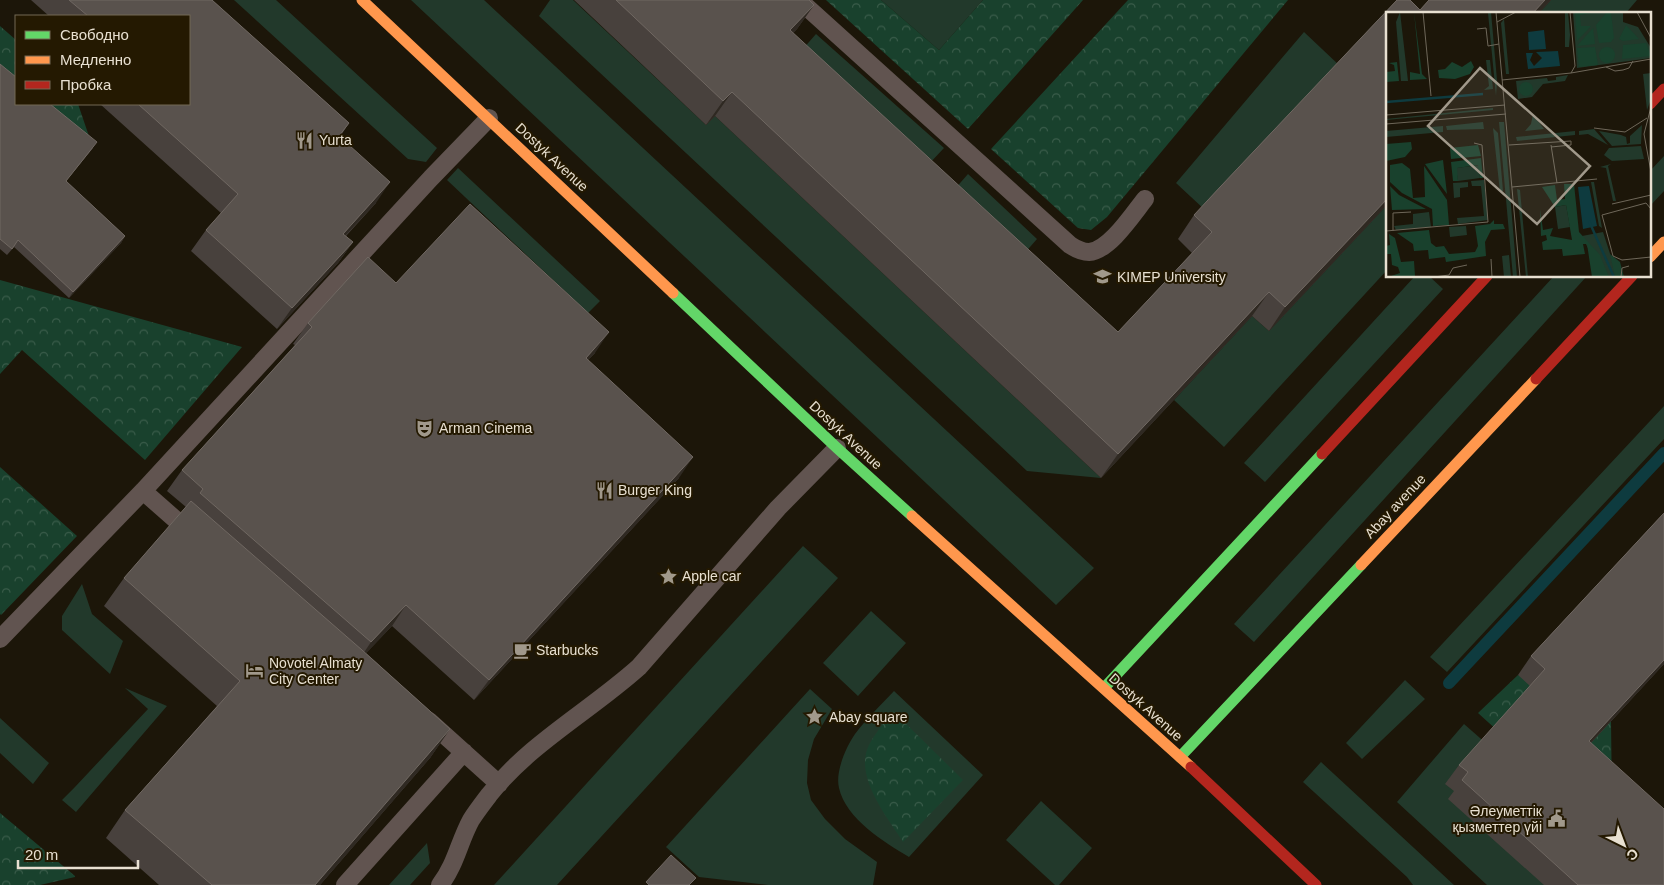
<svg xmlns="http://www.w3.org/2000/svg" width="1664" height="885" font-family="Arial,sans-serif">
  <defs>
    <pattern id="forest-crowns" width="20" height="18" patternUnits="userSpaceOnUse" patternTransform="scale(1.25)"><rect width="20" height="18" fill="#19412d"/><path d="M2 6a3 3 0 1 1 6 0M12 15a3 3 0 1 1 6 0" fill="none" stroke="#3a5c4a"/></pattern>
  </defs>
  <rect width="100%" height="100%" fill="#1c1609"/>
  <path fill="#22392b" d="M234,0H276L437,148L426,162L408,159Z
    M411,0H484L1094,568L1056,605Z
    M550,0H573L706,125L715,116L1101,478L1027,471L539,16Z
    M881,0H983L939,50Z
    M1551,0H1637L1625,14H1538Z
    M1304,32L1340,66L1205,210L1176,183Z
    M816,34L944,148L912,182L787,67Z
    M1664,156V191L1650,206V171Z
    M458,168L600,301L588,313L447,180Z
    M968,174L1037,239L1009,271L939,207Z
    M1388,204V269L1224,447L1174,400L1252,316L1269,331Z
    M1415,276H1429L1443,289L1265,482L1244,463Z
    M1554,276H1587L1254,642L1234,624Z
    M1664,406V439L1447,672L1430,657Z
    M803,546L838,578L557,885H494Z
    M82,584L92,614L123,641L110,674L62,630V616Z
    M871,611L906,643L858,696L823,663Z
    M1405,680L1425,699L1362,759L1346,743Z
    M125,688L167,706L76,812L62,800L75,787L148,709Z
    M810,689L832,709L814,739L808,760L807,783L811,800L825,819L845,839L877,862L873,885H768L699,877L666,847Z
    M894,691L983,775L909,857C884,842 846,819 839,788C835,772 846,747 855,734C866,719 881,705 894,691Z
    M0,718L49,763L33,784L0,753Z
    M1464,724L1488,745L1550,885H1487L1397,802Z
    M1321,762L1454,885H1413L1407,877L1303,782Z
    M1041,801L1092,848L1059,885H1055L1006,840Z
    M427,843L430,863L410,885H389Z"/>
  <path fill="url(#forest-crowns)" d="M826,0H881L939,50L983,0H1083L968,129Z
    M1128,0H1288L1107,217L1091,230L1078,228L991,149Z
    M0,26L16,40V87L0,74Z
    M37,104H78L93,148Z
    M0,280L242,347L145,460L22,350L0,374Z
    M0,467L77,536L1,615L0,614Z
    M1518,675L1611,721L1612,800L1499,732L1478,713Z
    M893,711L963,780L903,842C887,816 852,775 870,743C876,732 885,722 893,711Z
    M0,813L75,876V877L40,885H0Z"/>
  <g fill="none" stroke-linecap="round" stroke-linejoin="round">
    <path stroke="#0e3b3f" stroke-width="12" d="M1449,683L1664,453"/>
    <path stroke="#615450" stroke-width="18" d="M799,0L1070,245C1076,249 1082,252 1089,252C1109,251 1133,214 1145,199
      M143,491L193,535
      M0,639L143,491L431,178L489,118
      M429,721L499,784
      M345,885L464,752
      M440,885C456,864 459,842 471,820C476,812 483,803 489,795C530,743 590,711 639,667L778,508L837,448"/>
    <path stroke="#63d668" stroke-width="11" d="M673,293L837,448L912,516
      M1104,688L1322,454
      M1180,757L1361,565"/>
    <path stroke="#ff974d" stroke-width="11" d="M362,0L673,293
      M1650,257L1664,242
      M912,516L1191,767
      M1361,565L1536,379"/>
    <path stroke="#b3261e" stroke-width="11" d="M1650,104L1664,89
      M1536,379L1632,276
      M1322,454L1487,276
      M1191,767L1316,885"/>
  </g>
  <path fill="#48413d" d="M31,0H212L349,123L340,137L376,203L346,236L353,242L338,263L277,329L191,251L206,230L221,213L100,104H189V16H49Z
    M574,0H809L814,5L797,29L793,33L1118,332L1192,253L1178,239L1194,215L1221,186L1397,0H1410L1420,10L1429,0H1551L1538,14H1388V204L1269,331L1252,316L1101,478L715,116L706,125Z
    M0,64L93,148L66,181L125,236L121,243L69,298L14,247L7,255L0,249Z
    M396,283L595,353L588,360L679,478L474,700L392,626L366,653L450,729L430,758L320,885H159L106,838L125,810L217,706L104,606L124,578L186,507L167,491L182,470L295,345L293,344L308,323Z
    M1664,513V664L1591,743L1664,885H1544L1448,799L1454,791L1445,784L1459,765L1530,686L1518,675L1531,656Z"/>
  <path fill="#2f2922" d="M1545,0H1551L1538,14H1532Z
    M814,5L797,29L773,54L790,30Z
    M732,92L715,116L706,125L723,101Z
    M390,182L376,203L328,254L343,234Z
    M1388,198V204L1269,331L1285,307Z
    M125,236L121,243L69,298L73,292Z
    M353,242L338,263L277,329L292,308Z
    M1269,292L1252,316L1101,478L1118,454Z
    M609,332L595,353L571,378L586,358Z
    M693,457L679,478L474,700L489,680Z
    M406,605L392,626L357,663L371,642Z
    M1664,660V664L1575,760L1589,741Z
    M450,729L430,758L320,885H315Z"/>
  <path fill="#59524d" stroke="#706862" d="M69,0H212L349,123L339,136L390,182L343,234L353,242L292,308L206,230L238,194L138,104H189V16H88Z
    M616,0H809L814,5L790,30L1118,332L1212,232L1194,215L1221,186L1397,0H1410L1420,10L1429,0H1545L1532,14H1388V198L1285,307L1269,292L1118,454L732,92L723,101Z
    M0,64L16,77V104H50L97,142L66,181L125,236L73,292L18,240L12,249L0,239Z
    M470,204L609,332L586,358L693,457L489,680L406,605L371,642L200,493L203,489L182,470L312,327L308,323L368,257L396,283Z
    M191,501L362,650L450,729L315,885H212L125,810L240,681L124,578Z
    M1664,513V660L1589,741L1664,809V885H1578L1462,780L1468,772L1459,765L1545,669L1531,656Z
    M671,855L696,878L689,885H649L646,882Z"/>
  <defs>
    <symbol id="restaurant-bare" viewBox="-9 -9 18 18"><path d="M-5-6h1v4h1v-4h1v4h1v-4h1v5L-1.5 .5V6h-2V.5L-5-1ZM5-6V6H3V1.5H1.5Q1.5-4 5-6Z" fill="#a1998b" stroke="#241901" stroke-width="2.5" paint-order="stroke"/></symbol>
    <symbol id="university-bare" viewBox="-9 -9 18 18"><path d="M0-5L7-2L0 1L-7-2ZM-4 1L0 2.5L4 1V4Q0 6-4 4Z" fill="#a1998b" stroke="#241901" stroke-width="2.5" paint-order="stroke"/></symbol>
    <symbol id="theatre-bare" viewBox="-9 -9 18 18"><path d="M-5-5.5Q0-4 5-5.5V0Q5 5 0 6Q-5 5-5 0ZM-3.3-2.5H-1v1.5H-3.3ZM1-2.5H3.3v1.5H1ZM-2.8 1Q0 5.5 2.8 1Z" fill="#a1998b" stroke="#241901" stroke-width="2.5" paint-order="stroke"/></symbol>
    <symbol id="sight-bare" viewBox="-9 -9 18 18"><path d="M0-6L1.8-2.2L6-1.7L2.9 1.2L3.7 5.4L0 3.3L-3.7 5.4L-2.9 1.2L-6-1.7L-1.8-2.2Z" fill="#a1998b" stroke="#241901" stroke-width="2.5" paint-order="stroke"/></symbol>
    <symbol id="cafe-bare" viewBox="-9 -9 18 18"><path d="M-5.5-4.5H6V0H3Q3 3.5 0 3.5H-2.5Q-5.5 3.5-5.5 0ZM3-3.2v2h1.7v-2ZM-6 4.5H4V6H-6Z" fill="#a1998b" stroke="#241901" stroke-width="2.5" paint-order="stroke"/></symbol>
    <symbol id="hotel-bare" viewBox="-9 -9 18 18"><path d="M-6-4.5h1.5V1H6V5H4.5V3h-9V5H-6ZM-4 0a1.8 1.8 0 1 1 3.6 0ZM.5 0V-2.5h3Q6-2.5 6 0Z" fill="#a1998b" stroke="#241901" stroke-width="2.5" paint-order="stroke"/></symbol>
    <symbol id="civic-bare" viewBox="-9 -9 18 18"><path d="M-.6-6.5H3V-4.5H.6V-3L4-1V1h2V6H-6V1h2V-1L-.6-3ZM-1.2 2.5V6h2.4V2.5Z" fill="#a1998b" stroke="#241901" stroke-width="2.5" paint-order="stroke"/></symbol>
  </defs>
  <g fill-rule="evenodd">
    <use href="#restaurant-bare" x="292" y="128" width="25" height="25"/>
    <use href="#university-bare" x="1090" y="264" width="25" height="25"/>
    <use href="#theatre-bare" x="412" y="416" width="25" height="25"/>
    <use href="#restaurant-bare" x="592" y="478" width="25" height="25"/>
    <use href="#sight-bare" x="656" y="564" width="25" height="25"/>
    <use href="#cafe-bare" x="510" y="638" width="25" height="25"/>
    <use href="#hotel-bare" x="242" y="658" width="25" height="25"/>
    <use href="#sight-bare" x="802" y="704" width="25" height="25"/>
    <use href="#civic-bare" x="1544" y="806" width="25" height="25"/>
  </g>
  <g text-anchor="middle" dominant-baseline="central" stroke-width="4" stroke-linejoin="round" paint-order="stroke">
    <g font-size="14" fill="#e8e0d1" stroke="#241901" text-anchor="start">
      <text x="319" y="140">Yurta</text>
      <text x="1117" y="277">KIMEP University</text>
      <text x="439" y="428">Arman Cinema</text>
      <text x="618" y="490">Burger King</text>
      <text x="682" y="576">Apple car</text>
      <text x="536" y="650">Starbucks</text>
      <text x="269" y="663">Novotel Almaty<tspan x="269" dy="16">City Center</tspan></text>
      <text x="829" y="717">Abay square</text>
      <text x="1542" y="811" text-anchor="end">Әлеуметтік<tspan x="1542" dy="16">қызметтер үйі</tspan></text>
    </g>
    <g font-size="14" fill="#e8e0d1" stroke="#241901">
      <text transform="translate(552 157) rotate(43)">Dostyk Avenue</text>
      <text transform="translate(846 435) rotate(43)">Dostyk Avenue</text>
      <text transform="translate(1395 506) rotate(-47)">Abay avenue</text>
      <text transform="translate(1146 707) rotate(42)">Dostyk Avenue</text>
    </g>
  </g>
  <g transform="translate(1386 12)">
    <rect width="265" height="265" fill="#1c1609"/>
    <path d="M14,0L22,69H15L10,10ZM105,0L111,68L110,84L102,1ZM179,0H182L184,23L183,35H179ZM187,0H237V10L252,15L265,36V46L191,56ZM118,7L123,62H120L115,11ZM100,48H104L107,77L98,78L103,74ZM265,61V87L261,98L257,62ZM182,63L179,69L157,72L146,85L132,87L130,69L161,66L162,69L170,68V65ZM107,96V98L0,108V107ZM147,102L158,117L139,119L145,112ZM97,110L98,117L61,118L60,114ZM113,110H118L131,265H127ZM256,113L255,132L226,134L213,119L235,123L240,125L241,132L244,131V124ZM57,114V120L0,125V119ZM107,116L112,121L117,179L114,180ZM208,117L222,133L202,122L193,123V119ZM189,119V123L131,129L130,125ZM255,134L258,147L226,149L218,143L223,136ZM225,152L222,154L230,189H227L220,156L214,155ZM93,153L94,166L72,169L70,156ZM98,168L102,208L72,212L71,206L98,204L95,174H86L85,169ZM82,170V175L74,176V185L68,186L67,171ZM205,170H208L216,216L213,214ZM131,177L134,178L142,265H140ZM180,193L184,215L172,217L169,195ZM43,200L45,215L10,218L8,214L27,212V202ZM80,214L81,223L64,225L63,215ZM217,220L230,260L231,265H216L196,224ZM123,243L125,265H118L116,244Z" fill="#22392b"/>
    <path d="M28,0L36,62L41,67L24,68V60L34,62ZM189,0L205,1L194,3L195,14H205L191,29ZM221,0H225L228,26L225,30L213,31L210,13ZM240,13L253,27L237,29L233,27ZM207,16L209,32L191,34ZM260,31L265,44L236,47L237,33ZM209,35L212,53L193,55L191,36ZM213 43a8 8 0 1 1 16 0a8 8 0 1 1-16 0ZM85,49L88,55L84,62L69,67L53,66L52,58L59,57L66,50L76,55ZM11,50L13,69L0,70V60L9,59L8,53L3,51ZM133 77a7 7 0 1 1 14 0a7 7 0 1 1-14 0ZM25,130L26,137L19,145L0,149V132ZM92,133L95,144L65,147L64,136ZM95,146L97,166H94L92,153L71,156L72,169H67L65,150ZM57,148L61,182L39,152ZM16,151L24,157L27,186L39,185L38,154L61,188L63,213L47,214L46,197L16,181L4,170V153ZM178,172H188L193,220L214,243L223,265H206L201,232H197L199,242L177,244L176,237L157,238L156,230L161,228L160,223L155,224L154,197L157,218L167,216L164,224L186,228L180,193L169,195L156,175L169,173L171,188L179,187ZM4,174L13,183L40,197L6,198ZM108,208V212H117L119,217L105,218L99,230L100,244L60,250L59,245L43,247L42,238L28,239L27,232L11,221L43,218L45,231L50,235L58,234L63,242L89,240L92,234L89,214L104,212ZM3,222L9,226L15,250L28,249L29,264H5L14,261L12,255L6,253L5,242H0V234L4,233ZM224,242L234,250L238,265H229Z" fill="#19412d"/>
    <path d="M158,18L160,37L143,38L142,20ZM172,39L174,54L142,57L140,41H147L144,48L148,54L156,46L150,40ZM203,174L211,214L197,217L192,175Z" fill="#0e3b3f"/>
    <path fill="none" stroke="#0e3b3f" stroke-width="2.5" d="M0,90L97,82M203,209L228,265"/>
    <path fill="none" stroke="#6e6759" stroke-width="1" d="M37,0L45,84M110,0L134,265M184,0L189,54L185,61M251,0L265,26M111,10L130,0M91,17L100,16L102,34L113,32M220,55L229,59L237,58L243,56L247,49M116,68L185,61L265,47M265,95L258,122L265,160M0,103L119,93M0,112L120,102M208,116L239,120L261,106M123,133L185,129V133L165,135M165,133L171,171M126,175L211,167M226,192L265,183M265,197L260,191L216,203L227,244L236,248L265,245M0,219L102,210L96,133L88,131M7,219V201L25,200M105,247L106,265M48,265L63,263L67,256L81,253M235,265L236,256L243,254"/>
    <path fill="#a1998b" fill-opacity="0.15" stroke="#a1998b" stroke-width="2.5" d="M94,56L204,154L151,212L42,114Z"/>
    <rect width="265" height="265" fill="none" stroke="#e8e0d1" stroke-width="2.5"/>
  </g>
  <rect x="15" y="15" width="175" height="90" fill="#241901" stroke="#726954"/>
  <rect x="25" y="31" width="25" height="8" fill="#63d668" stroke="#726954"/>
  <text x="60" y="40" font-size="15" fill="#e8e0d1">Свободно</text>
  <rect x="25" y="56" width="25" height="8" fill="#ff974d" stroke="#726954"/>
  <text x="60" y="65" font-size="15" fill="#e8e0d1">Медленно</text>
  <rect x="25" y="81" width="25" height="8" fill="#b3261e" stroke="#726954"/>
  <text x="60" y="90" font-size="15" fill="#e8e0d1">Пробка</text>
  <g transform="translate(1624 845) rotate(138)" stroke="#241901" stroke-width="4" paint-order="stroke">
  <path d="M0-4L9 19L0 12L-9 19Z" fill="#e8e0d1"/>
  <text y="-8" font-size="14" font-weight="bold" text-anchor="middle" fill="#e8e0d1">С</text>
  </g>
  <path d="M18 860v8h120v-8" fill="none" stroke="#e8e0d1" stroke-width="2.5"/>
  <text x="25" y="860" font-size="15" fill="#e8e0d1" stroke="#241901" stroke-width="4" paint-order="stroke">20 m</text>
</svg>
